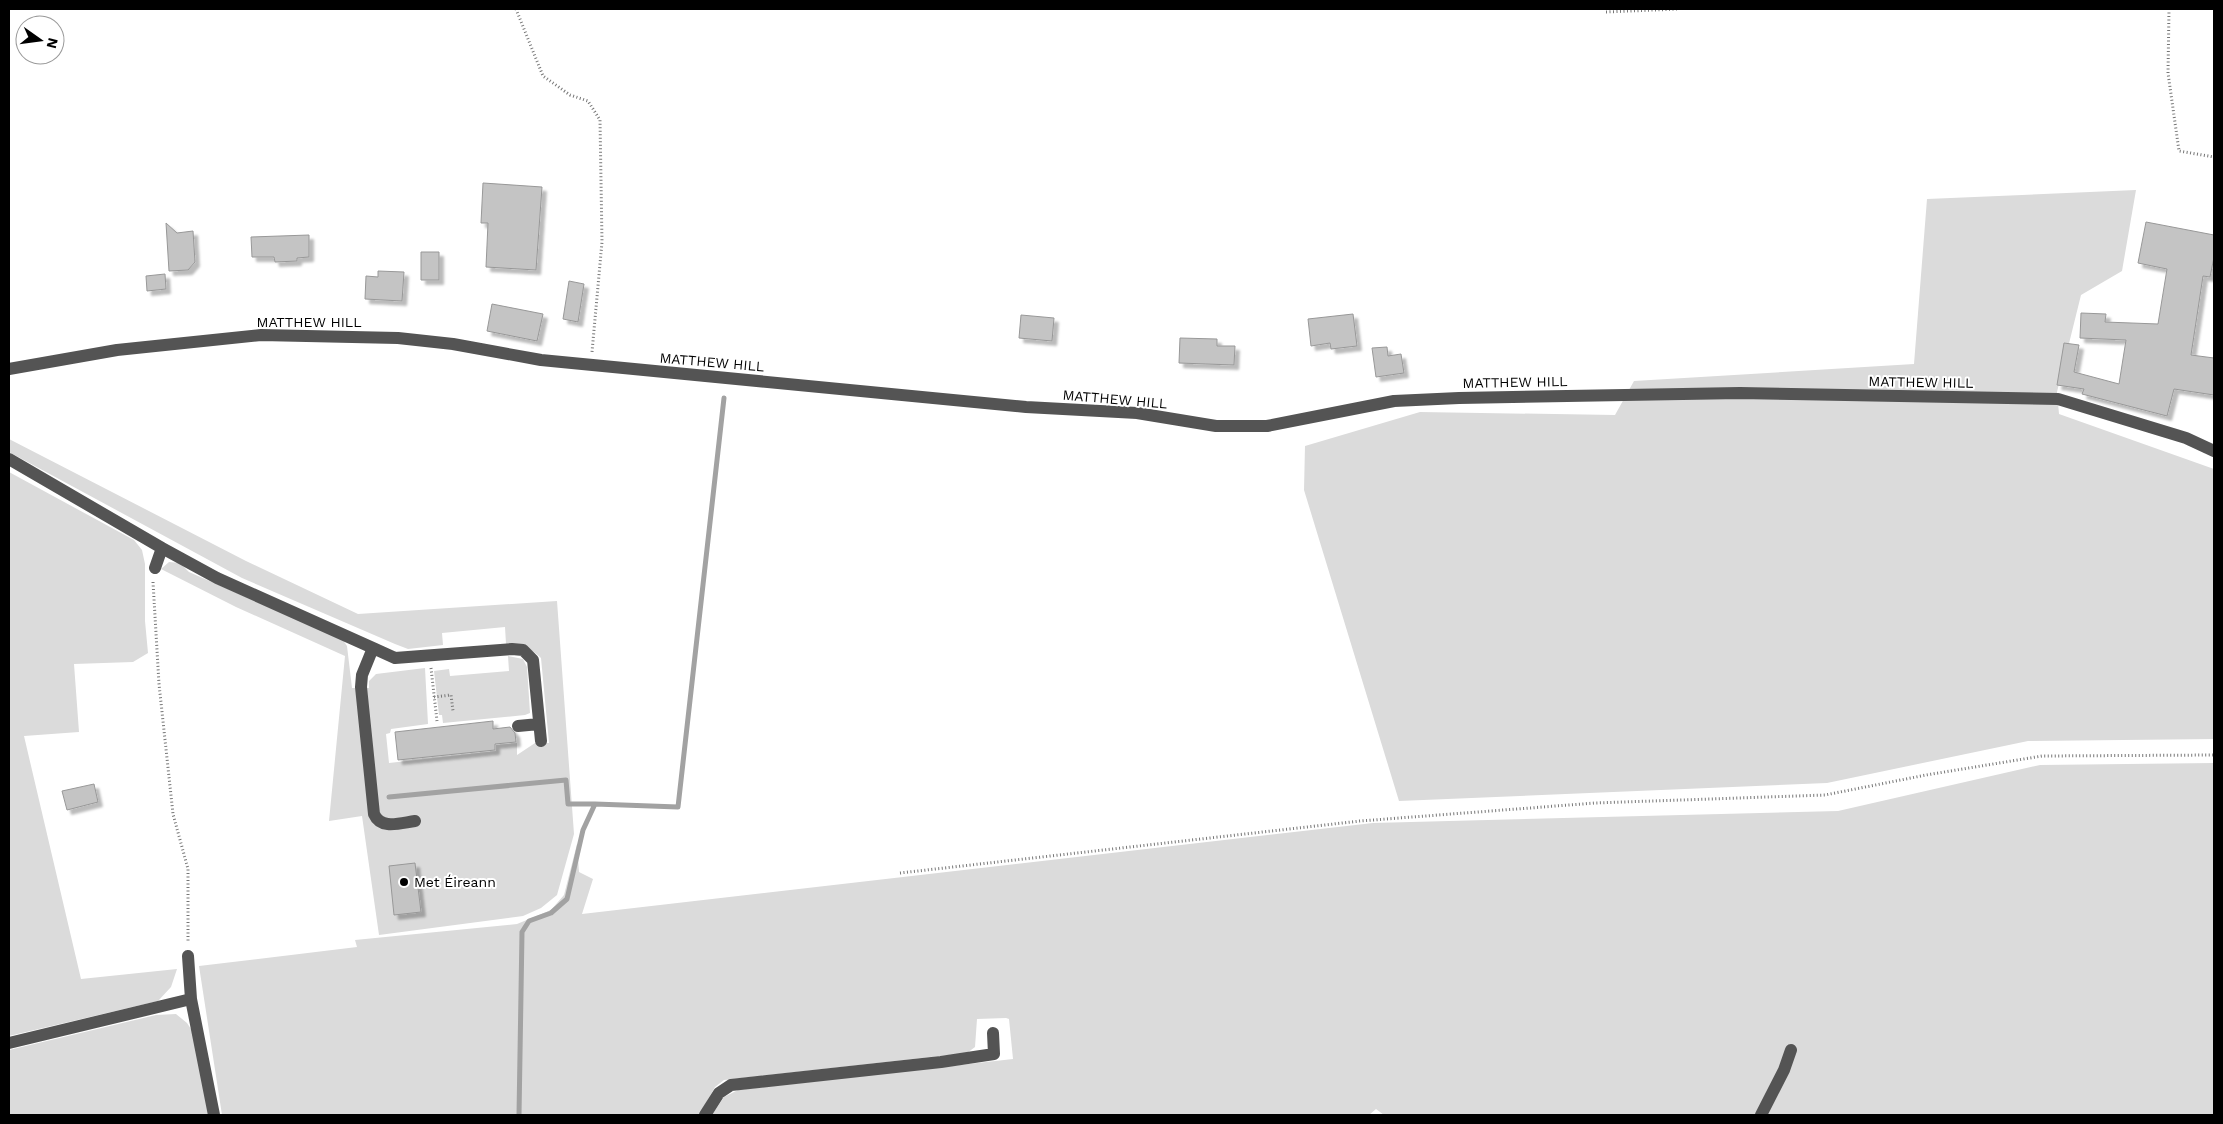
<svg xmlns="http://www.w3.org/2000/svg" width="2223" height="1124" font-family="'Work Sans',sans-serif">
  <defs>
    <filter id="shadow"><feDropShadow dx="4.5" dy="4.5" stdDeviation="1" flood-color="#0004"/></filter>
  </defs>
  <rect width="100%" height="100%" fill="#fff"/>
  <path fill="#dbdbdb" d="M2136,190L2122,271L2081,295L2057,392L2059,414L2214,469V739L2028,741L1827,783L1399,801L1304,490L1305,446L1420,412L1615,415L1634,381L1914,364L1927,199Z
    M9,439L246,561L358,614L557,601L574,834L557,895L541,908L523,916L379,935L362,816L329,821L345,656L236,607L161,569L169,562L180,563L189,572L343,640L347,646L352,688H369V681L376,674L425,668L428,724L391,729L390,733L386,734L389,763L496,751V745L517,743V755L535,743H549L541,658C530,647 522,645 506,644L505,627L442,633L443,645L408,649L395,644L242,578L9,452Z
    M9,472L134,540L142,550L145,564V621L148,653L133,662L74,664L79,732L24,736L81,979L177,969L171,987L158,1001L9,1036Z
    M508,656L523,659L527,667L530,713L525,715L443,723L442,715H439L434,671L449,669L450,676L509,671Z
    M2214,763V1115H1384L1376,1109L1369,1115H712L724,1097L738,1090L1013,1059L1009,1019L1006,1018L977,1019L975,1047L967,1053L724,1080L715,1087L699,1115H222L199,966L357,947L355,940L517,924L551,910L564,895L577,844L579,872L593,879L582,914L1373,823L1838,811L2040,765Z
    M176,1014L187,1023L193,1032L210,1115H9V1050L156,1015Z"/>
  <g fill="none" stroke-linecap="round" stroke-linejoin="round">
    <path stroke="#a2a2a2" stroke-width="5" d="M389,797L566,780L568,804H595L583,830L567,899L551,913L529,921L522,932L519,1115
      M595,804L678,807L724,398"/>
  </g>
  <path fill="#c4c4c4" stroke="#989898" filter="url(#shadow)" d="M483,183L542,187L536,270L486,267L488,223H481Z
    M2146,222L2214,235V257L2210,277L2203,276L2191,355L2214,358V395L2174,389L2167,416L2082,394L2084,389L2057,385L2064,343L2079,345L2074,372L2119,384L2126,340L2080,338L2081,313L2106,314L2105,322L2158,324L2167,269L2138,263Z
    M166,223L177,233L193,231L195,262L188,270L169,271Z
    M309,235V257L297,258V261L275,262L274,257H252L251,237Z
    M421,252H439V280H421Z
    M378,271L404,272L402,301L365,299L366,276L378,277Z
    M165,274L166,289L147,291L146,276Z
    M569,281L584,284L578,322L563,319Z
    M492,304L543,314L537,341L487,331Z
    M1353,314L1357,346L1331,349L1330,343L1311,346L1308,319Z
    M1021,315L1054,318L1052,341L1019,338Z
    M1180,338L1217,339V346H1235L1234,365L1179,363Z
    M1387,347L1388,356L1401,354L1404,373L1376,377L1372,348Z
    M493,721V729L510,727L515,733L516,742L495,744V750L398,760L395,732Z
    M94,784L98,802L67,810L62,791Z
    M415,863L421,912L394,915L389,866Z"/>
  <g fill="none" stroke-linecap="round" stroke-linejoin="round">
    <path stroke="#767676" stroke-width="3" stroke-dasharray="1 2.5" stroke-linecap="butt" d="M516,9L543,76L570,95L588,101L600,120L602,242L592,352
      M2169,9L2168,73L2179,151L2214,157
      M1606,12L1678,9
      M153,582L159,684L173,814L188,869V943
      M431,668L437,721
      M434,697L451,695L453,711
      M900,873L1360,821L1595,803L1825,795L1926,775L2042,756L2214,755"/>
    <path stroke="#545454" stroke-width="12" d="M9,369L117,350L261,335L398,338L453,344L541,360L1026,407L1137,413L1216,426H1267L1394,401L1459,398L1740,393L2058,399L2186,438L2214,451
      M9,459L162,548L217,578L373,648
      M155,568L162,548
      M518,726L539,724
      M415,821C400,823 381,830 374,814L361,687L362,675L373,648L395,658L512,649L523,650L533,660L541,741
      M188,956L191,999L214,1115
      M9,1043L191,999
      M705,1115L719,1093L731,1085L941,1062L994,1054L993,1033
      M1761,1115L1784,1070L1791,1050"/>
  </g>
  <circle fill="#000" stroke="#fff" stroke-width="2" cx="404" cy="882" r="5"/>
  <g text-anchor="middle" dominant-baseline="central" stroke-width="4" stroke-linejoin="round" paint-order="stroke">
    <g font-size="14" fill="#000" stroke="#fff">
      <text x="309" y="322">MATTHEW HILL</text>
      <text transform="translate(712 362) rotate(5)">MATTHEW HILL</text>
      <text transform="translate(1515 382) rotate(-1)">MATTHEW HILL</text>
      <text transform="translate(1921 382) rotate(1)">MATTHEW HILL</text>
      <text transform="translate(1115 399) rotate(5)">MATTHEW HILL</text>
    </g>
    <g font-size="14" fill="#000" stroke="#fff" text-anchor="start">
      <text x="414" y="882">Met Éireann</text>
    </g>
  </g>
  <rect width="2223" height="1124" fill="none" stroke="#000000" stroke-width="20"/>
  <g transform="translate(40 40) rotate(104)"><circle r="24" fill="#ffffff" stroke="#999999"/>
  <path d="M0-4L9 19L0 12L-9 19Z" fill="#000000"/>
  <text y="-8" font-size="14" font-weight="bold" text-anchor="middle" fill="#000000">N</text>
  </g>
</svg>
